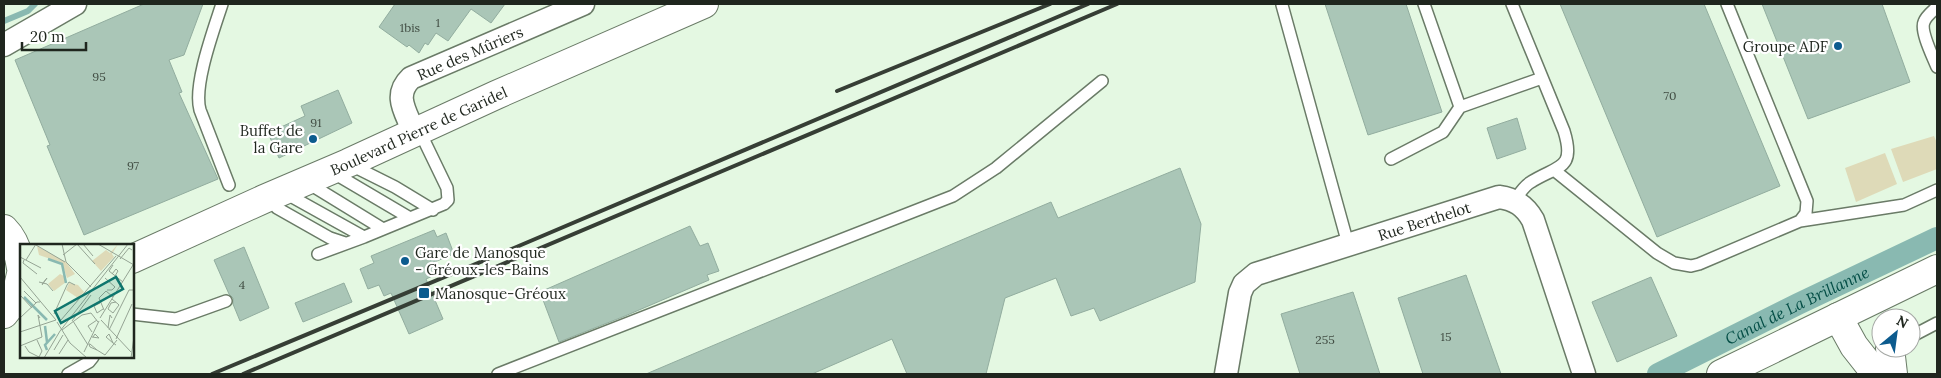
<svg xmlns="http://www.w3.org/2000/svg" width="1941" height="378" font-family="Lora,serif">
  <rect width="100%" height="100%" fill="#e4f8e2"/>
  <path fill="#dedab8" d="M1934,136L1937,143V169L1903,182L1891,149Z
    M1885,153L1897,184L1856,202L1845,168Z"/>
  <g fill="none" stroke-linecap="round" stroke-linejoin="round">
    <path stroke="#89b9b1" stroke-width="6" d="M4,21L28,11L35,4"/>
    <path stroke="#89b9b1" stroke-width="22" id="s1" d="M1658,374L1798,304L1937,238"/>
  </g>
  <path fill="#aac6b7" stroke="#92ad9f" d="M144,4H203L184,55L169,60L182,92L179,93L218,179L84,235L47,146L50,145L15,60Z
    M395,4H505L491,23L471,9L448,41L436,33L428,45L425,43L419,53L409,45L407,47L379,27Z
    M1325,4H1406L1442,112L1368,135Z
    M1560,4H1704L1780,186L1657,237Z
    M1762,4H1882L1910,82L1808,119Z
    M338,90L352,123L279,158L268,133L305,116L301,106Z
    M1517,118L1526,149L1497,159L1487,128Z
    M1180,168L1201,224L1195,282L1100,321L1094,308L1071,316L1056,278L1005,298L986,374H907L892,339L812,374H646L1051,202L1058,218Z
    M690,226L700,246L708,243L719,271L707,275L709,280L625,316L559,342L540,292Z
    M434,230L437,237L446,233L454,254L432,263L437,274L426,279L443,319L409,334L391,293L384,296L379,285L368,289L360,269L374,263L371,256Z
    M244,247L269,308L240,321L233,304V298L229,294L214,260Z
    M1466,275L1501,374H1423L1398,298Z
    M1651,277L1677,336L1617,362L1592,302Z
    M344,283L352,302L303,322L295,303Z
    M1353,292L1380,374H1300L1281,314Z"/>
  <g fill="none" stroke-linecap="round" stroke-linejoin="round">
    <defs>
      <path id="lane" d="M222,4C214,29 193,85 200,110L229,185
        M1424,4L1460,107
        M1512,4L1564,131C1576,170 1558,165 1531,182C1524,186 1519,194 1515,200
        M1282,5L1348,244
        M1937,7C1933,11 1926,16 1924,22C1920,31 1933,57 1937,67
        M1391,159L1443,132L1460,107L1542,78
        M351,165L395,187L433,210
        M1554,170L1657,253L1674,263L1691,266L1699,264L1800,221L1806,213L1807,201L1727,4
        M332,172L410,218
        M308,183L383,229
        M285,193L364,237
        M272,195L277,208L330,238L345,243
        M1800,221L1904,205L1937,190
        M318,254L364,237L444,204L448,200L447,188L419,130
        M132,314L176,319L226,301
        M1916,334L1937,323
        M68,374L89,362L93,357
        M498,374L953,196L996,168L1102,81"/>
      <g id="street">
        <path d="M4,45L75,4"/>
        <path id="s2" d="M414,133C407,113 392,96 411,78L583,4"/>
        <path id="s3" d="M1226,374L1240,293L1244,284L1256,274L1499,197C1515,199 1525,206 1533,220L1584,374"/>
      </g>
      <g id="secondary">
        <path id="s4" d="M132,259L264,199L348,163L496,95L704,4"/>
        <path d="M1838,317L1854,346L1876,374"/>
        <path d="M1890,348L1893,374"/>
        <path d="M1721,374L1937,269"/>
      </g>
      <path id="primary" d="M4,229C15,240 19,253 21,268
        M4,314L15,300L21,274"/>
    </defs>
    <use href="#lane" stroke="#6a7b67" stroke-width="14"/>
    <use href="#street" stroke="#6a7b67" stroke-width="25"/>
    <use href="#secondary" stroke="#6a7b67" stroke-width="30"/>
    <use href="#primary" stroke="#6a7b67" stroke-width="30"/>
    <use href="#lane" stroke="#fff" stroke-width="11"/>
    <use href="#street" stroke="#fff" stroke-width="22"/>
    <use href="#secondary" stroke="#fff" stroke-width="28"/>
    <use href="#primary" stroke="#fff" stroke-width="28"/>
    <path stroke="#363e35" stroke-width="4" d="M837,91L1050,4
      M212,374L514,248L1088,4
      M243,374L1117,4"/>
  </g>
  <g fill="#0c5b8e" stroke="#fff" stroke-width="2">
    <circle cx="1838" cy="46" r="5"/>
    <circle cx="313" cy="139" r="5"/>
    <circle cx="405" cy="261" r="5"/>
    <rect x="418" y="287" width="12" height="12" rx="2.5"/>
  </g>
  <g text-anchor="middle" dominant-baseline="central" stroke-width="4.5" stroke-linejoin="round" paint-order="stroke">
    <g font-size="12" fill="#424e44">
      <text x="438" y="22">1</text>
      <text x="410" y="27">1bis</text>
      <text x="99" y="76">95</text>
      <text x="1670" y="95">70</text>
      <text x="316" y="122">91</text>
      <text x="133" y="165">97</text>
      <text x="242" y="284">4</text>
      <text x="1446" y="336">15</text>
      <text x="1325" y="339">255</text>
    </g>
    <g font-size="15" fill="#1f261e" stroke="#fff" text-anchor="end">
      <text x="1828" y="46">Groupe ADF</text>
      <text x="303" y="130">Buffet de<tspan x="303" dy="17">la Gare</tspan></text>
      <text x="415" y="252" text-anchor="start">Gare de Manosque<tspan x="415" dy="17">- Gréoux-les-Bains</tspan></text>
      <text x="435" y="293" text-anchor="start">Manosque-Gréoux</text>
    </g>
    <g font-size="15" fill="#1f261e" stroke="#fff">
      <text stroke="none"><textPath href="#s2" startOffset="124">Rue des Mûriers</textPath></text>
      <text stroke="none"><textPath href="#s4" startOffset="314">Boulevard Pierre de Garidel</textPath></text>
      <text stroke="none"><textPath href="#s3" startOffset="284">Rue Berthelot</textPath></text>
    </g>
    <g font-size="16" font-style="italic" fill="#044e46" stroke="#fff">
      <text stroke="none"><textPath href="#s1" startOffset="155">Canal de La Brillanne</textPath></text>
    </g>
  </g>
  <g transform="translate(20 244)">
    <rect width="114" height="114" fill="#e4f8e2"/>
    <path d="M98,0L92,10L94,13L81,27L72,17L86,6L90,9ZM17,2L46,18L55,30L47,34L42,19L19,11ZM40,30L46,33V38L34,47L28,40ZM49,39L58,41L64,48L58,54L46,46Z" fill="#dedab8"/>
    <path fill="none" stroke="#89b9b1" stroke-width="2.5" d="M28,15L42,20L46,39M4,53L27,76M25,82L27,98M27,106L25,101L35,90"/>
    <path fill="none" stroke="#95a494" stroke-width="1" d="M42,0L46,18L71,43M57,0L75,20M63,0L73,12M78,0L114,21M16,1L45,18M43,11L57,0M0,13L21,24M100,15L109,4L112,6M4,16L3,19L17,30M6,16L16,0M93,21L89,27L103,38M92,30L96,25L98,27L95,32M0,33L36,76M85,34L95,43L92,46H87M19,38L27,40L33,47M0,40V88M22,41L27,34L22,40M4,47L16,59M1,52L12,64M92,55L98,60L99,61L93,69L88,65L91,59L96,58M80,59L74,62L77,69L83,65M84,66L79,54L86,47L93,53M34,70L47,41L49,38L55,41M1,73L17,58H20M80,74L113,21M41,76L96,12M81,76L111,108M52,77L71,51M53,77L68,101M37,78L50,99L67,114M88,84L90,71L92,74M42,86L62,71L71,69L78,78M89,86L109,46H114M0,88L36,76M72,88L68,82L77,76M72,93L79,94L75,90L73,93M96,95L112,60M93,99L89,90L86,93L93,99L96,101M69,100H70L77,106L70,103ZM0,102L22,93L18,71L20,74M5,102L9,108L19,113L22,107L17,96M34,106L43,91M77,106L85,111L97,96M64,108L79,77M39,110L48,96M24,114L40,87L108,0M111,114L114,93"/>
    <path fill="#0f766e" fill-opacity="0.15" stroke="#0f766e" stroke-width="2.5" d="M96,33L103,45L41,79L35,67Z"/>
    <rect width="114" height="114" fill="none" stroke="#1f261e" stroke-width="2.5"/>
  </g>
  <rect width="1941" height="378" fill="none" stroke="#1f261e" stroke-width="10"/>
  <g transform="translate(1896 333) rotate(29)"><circle r="24" fill="#ffffff" stroke="#a5a8a5"/>
  <path d="M0-4L9 19L0 12L-9 19Z" fill="#0c5b8e"/>
  <text y="-8" font-size="14" font-weight="bold" text-anchor="middle" fill="#1f261e">N</text>
  </g>
  <path d="M22 42v8h64v-8" fill="none" stroke="#1f261e" stroke-width="2.5"/>
  <text x="30" y="42" font-size="15" fill="#1f261e" stroke="#ffffff" stroke-width="4" paint-order="stroke">20 m</text>
</svg>
